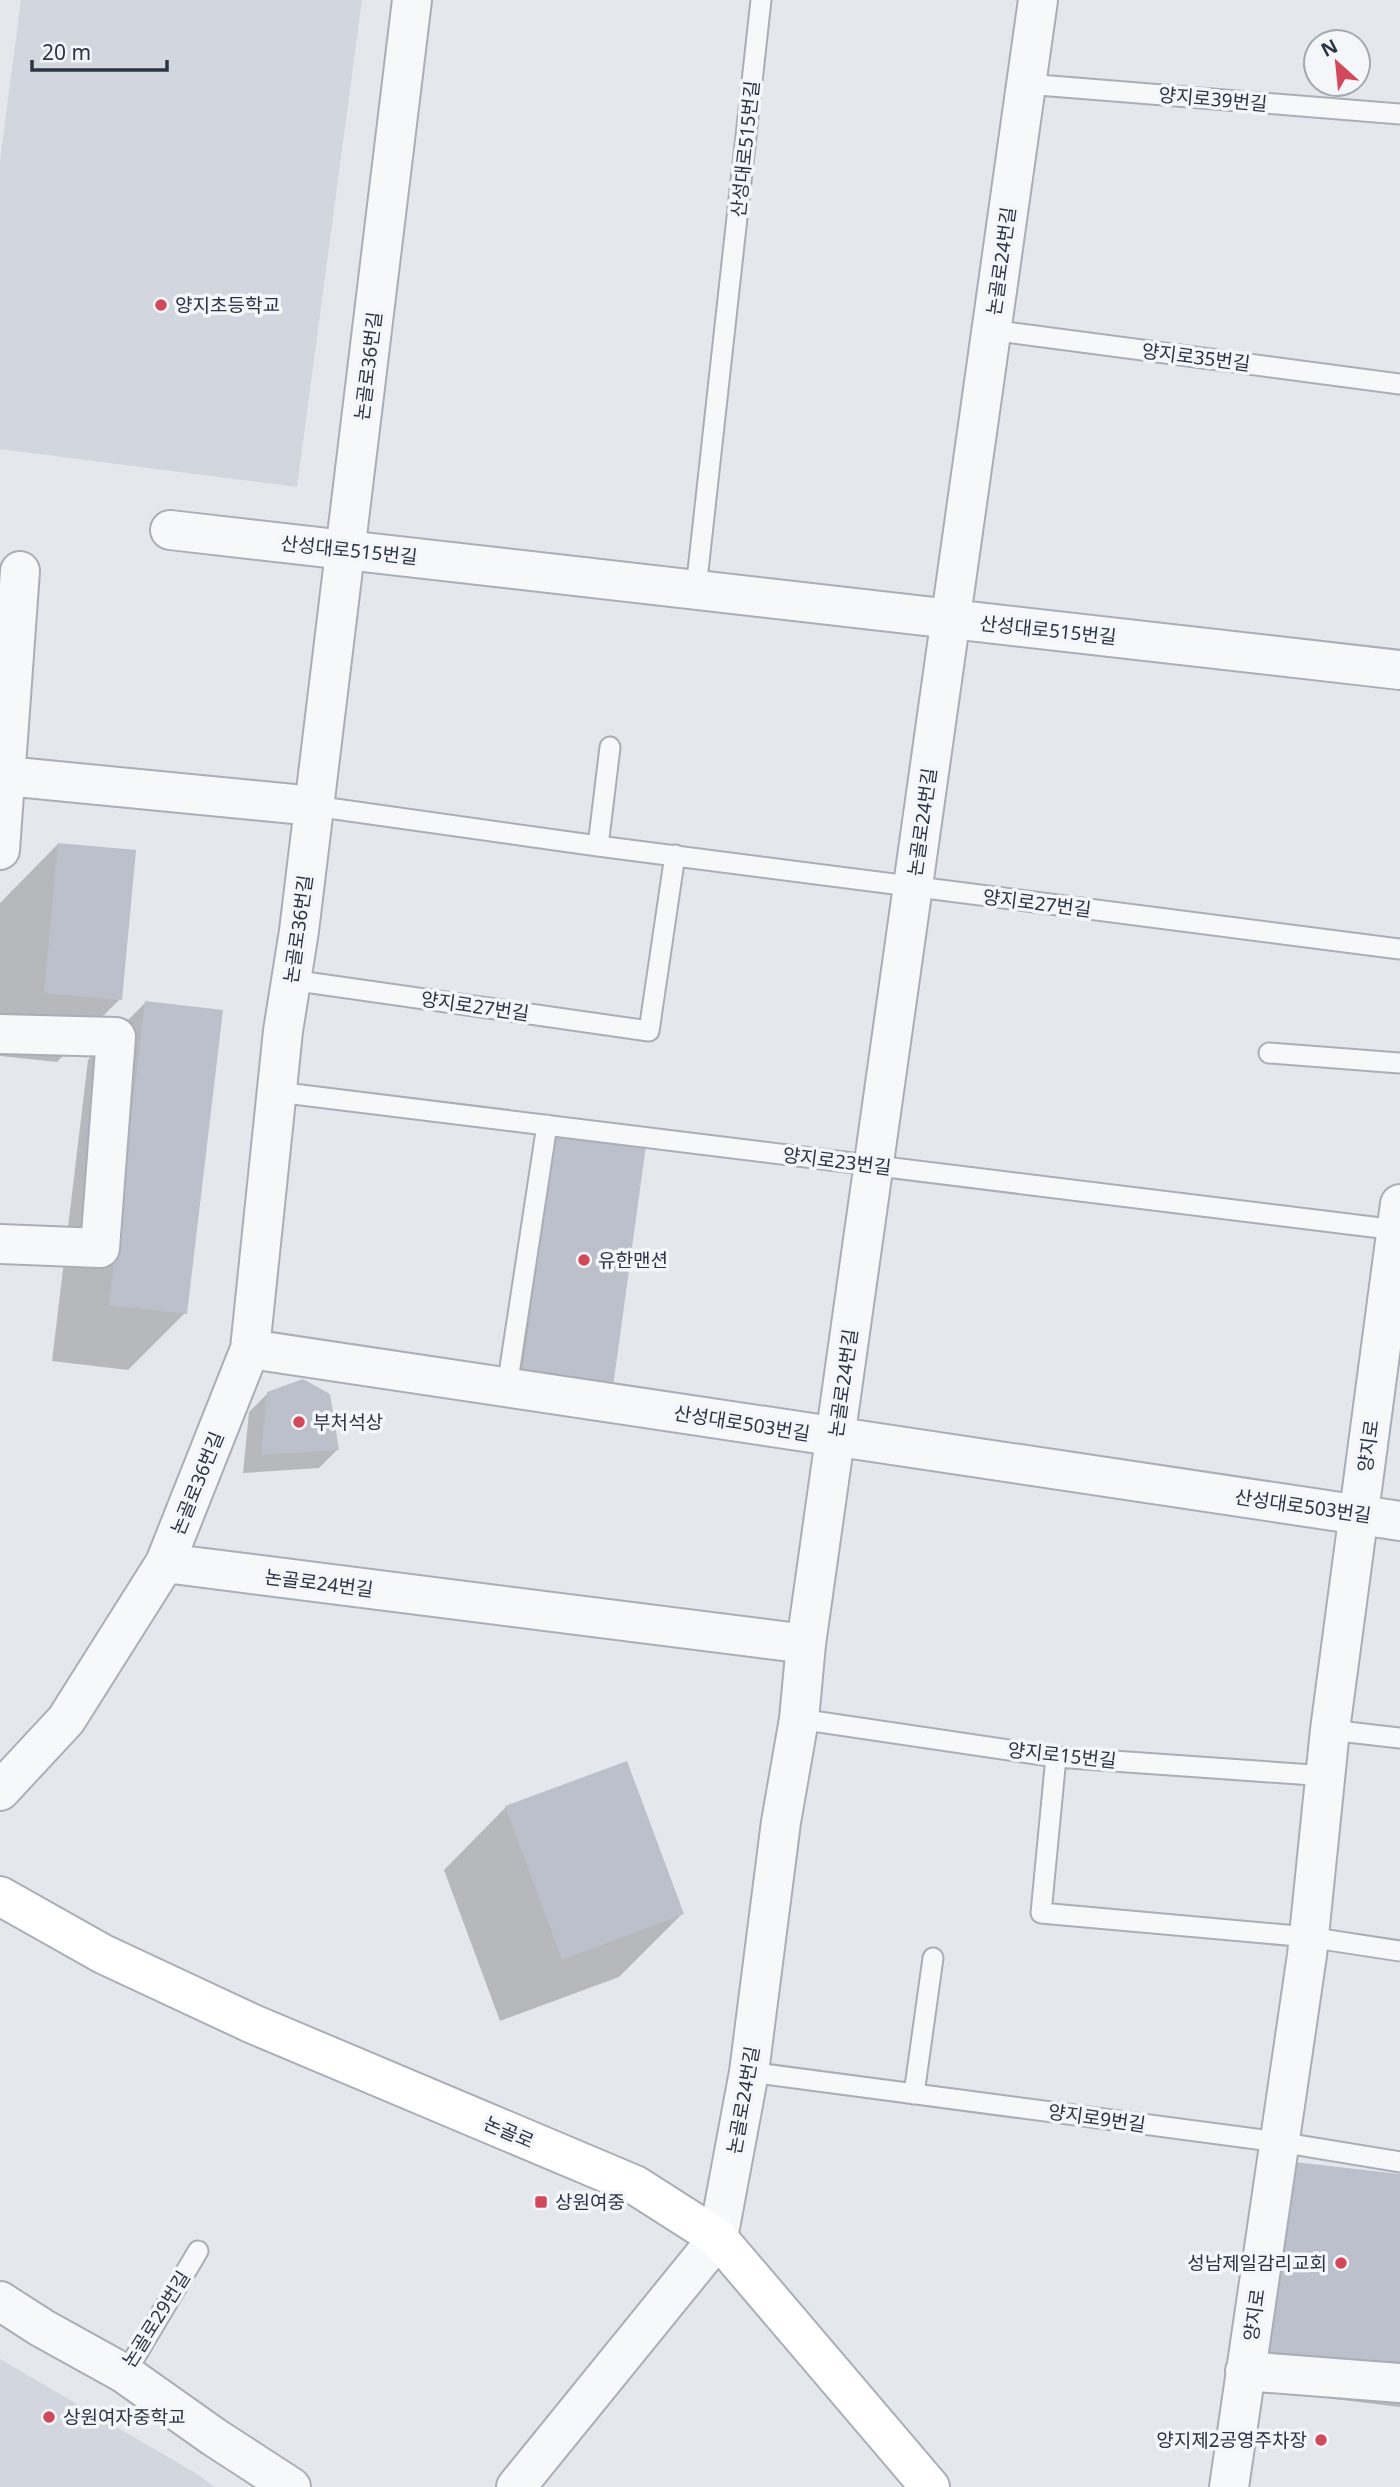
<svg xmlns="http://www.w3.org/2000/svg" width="1400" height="2487" font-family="'Noto Sans','Noto Sans KR',sans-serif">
  <rect width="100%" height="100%" fill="#e4e7ec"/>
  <path fill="#d2d6de" d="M21,0H362L297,487L0,449V161Z
    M0,2359L197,2474L215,2487H0Z"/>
  <path fill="#0003" d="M58,844L120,999L57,1062L0,1056V903Z
    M145,1003L185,1313L128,1370L52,1361L88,1060Z
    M556,1135L611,1386L504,1393Z
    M268,1393L337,1450L319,1468L243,1473L249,1412Z
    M506,1807L682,1914L619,1977L500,2021L444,1870Z
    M1400,2176V2407L1236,2387L1259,2198Z"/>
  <path fill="#bbc0ca" d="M58,843L136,850L122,1000L44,993Z
    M145,1001L223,1010L187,1314L109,1305Z
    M555,1133L646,1145L613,1387L522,1375Z
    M303,1379L330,1394L339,1450L261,1455L267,1392Z
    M627,1761L684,1914L562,1960L505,1806Z
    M1294,2162L1400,2174V2368L1270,2352Z"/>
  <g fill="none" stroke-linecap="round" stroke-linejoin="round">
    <defs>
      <path id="lane" d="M1026,84L1400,114
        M991,330L1400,384
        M696,589L761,0
        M314,806L598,846L1400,949
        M598,846L610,747
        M291,980L649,1031L675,855
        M1269,1053L1400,1063
        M277,1092L1397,1230
        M507,1387L547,1125
        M799,1719L1056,1757L1327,1776
        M1330,1730L1400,1738
        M1056,1757L1041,1913L1308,1937L1400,1951
        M749,2072L1279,2142L1400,2162
        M914,2094L933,1958
        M125,2374L198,2251"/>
      <path id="street" d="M170,530L1400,670
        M6,776L314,806
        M0,850L20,571
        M0,1034L116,1037L100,1248L0,1244
        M250,1349L1400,1521
        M165,1563L806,1644
        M0,1791L66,1720L165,1563L250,1349L283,1031L299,931L412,0
        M0,2301L42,2328L125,2374L214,2437L291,2487
        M1245,2371L1400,2383
        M516,2487L718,2238L749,2072L781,1822L799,1719L806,1644L1038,0
        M1229,2487L1307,1955L1330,1730L1400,1204"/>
      <path id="secondary" d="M0,1896L103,1954L253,2024L635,2185L718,2238L930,2487"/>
    </defs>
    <use href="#lane" stroke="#a9aeb7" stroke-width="23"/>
    <use href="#street" stroke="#a9aeb7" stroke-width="42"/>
    <use href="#secondary" stroke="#a9aeb7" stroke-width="42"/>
    <use href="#lane" stroke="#f7f8fa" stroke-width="19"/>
    <use href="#street" stroke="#f7f8fa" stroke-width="38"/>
    <use href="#secondary" stroke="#fff" stroke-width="38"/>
  </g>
  <g fill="#d1495b" stroke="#f4f6f9" stroke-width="2.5">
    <circle cx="161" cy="305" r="7"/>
    <circle cx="584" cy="1260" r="7"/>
    <circle cx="299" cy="1422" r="7"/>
    <rect x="534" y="2195" width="14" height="14" rx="3.5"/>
    <circle cx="1341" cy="2263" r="7"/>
    <circle cx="49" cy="2417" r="7"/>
    <circle cx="1321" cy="2440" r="7"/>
  </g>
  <g text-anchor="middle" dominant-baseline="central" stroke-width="7" stroke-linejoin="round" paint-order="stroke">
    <g font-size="19" fill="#2b3445" stroke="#f4f6f9">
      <text transform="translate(1213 99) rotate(5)">양지로39번길</text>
      <text transform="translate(745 149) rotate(-84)">산성대로515번길</text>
      <text transform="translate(1001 261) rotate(-82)">논골로24번길</text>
      <text transform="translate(1196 357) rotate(7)">양지로35번길</text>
      <text transform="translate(368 366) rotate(-83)">논골로36번길</text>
      <text transform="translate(349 550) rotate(6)">산성대로515번길</text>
      <text transform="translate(1048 630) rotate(6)">산성대로515번길</text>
      <text transform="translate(922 822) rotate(-82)">논골로24번길</text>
      <text transform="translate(1037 903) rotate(7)">양지로27번길</text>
      <text transform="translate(298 929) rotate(-82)">논골로36번길</text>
      <text transform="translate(475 1006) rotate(8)">양지로27번길</text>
      <text transform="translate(837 1161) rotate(7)">양지로23번길</text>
      <text transform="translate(843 1383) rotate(-82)">논골로24번길</text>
      <text transform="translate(742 1423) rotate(9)">산성대로503번길</text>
      <text transform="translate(1368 1446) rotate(-82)">양지로</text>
      <text transform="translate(197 1483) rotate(-68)">논골로36번길</text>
      <text transform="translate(1303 1506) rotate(8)">산성대로503번길</text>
      <text transform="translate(319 1583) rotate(7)">논골로24번길</text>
      <text transform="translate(1062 1755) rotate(6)">양지로15번길</text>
      <text transform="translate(743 2100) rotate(-80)">논골로24번길</text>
      <text transform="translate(1097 2118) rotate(8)">양지로9번길</text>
      <text transform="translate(509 2132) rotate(23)">논골로</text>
      <text transform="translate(1254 2315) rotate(-82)">양지로</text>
      <text transform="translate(156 2319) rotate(-58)">논골로29번길</text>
    </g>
    <g font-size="19" fill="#2b3445" stroke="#f4f6f9" text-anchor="start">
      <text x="175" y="305">양지초등학교</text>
      <text x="598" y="1260">유한맨션</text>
      <text x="313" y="1422">부처석상</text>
      <text x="555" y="2202">상원여중</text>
      <text x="1327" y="2263" text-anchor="end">성남제일감리교회</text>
      <text x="63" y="2417">상원여자중학교</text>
      <text x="1307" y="2440" text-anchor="end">양지제2공영주차장</text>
    </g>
  </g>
  <g transform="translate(1337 63) rotate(333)"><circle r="33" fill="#f4f6f9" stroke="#a4a8b1" stroke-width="2"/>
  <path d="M0-5L12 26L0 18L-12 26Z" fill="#d1495b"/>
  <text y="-10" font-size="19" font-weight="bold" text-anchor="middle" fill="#2b3445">N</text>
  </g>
  <path d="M32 60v10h135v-10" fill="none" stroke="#2b3445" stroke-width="3.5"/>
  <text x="42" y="60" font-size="21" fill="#2b3445" stroke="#f4f6f9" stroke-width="5" paint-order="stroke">20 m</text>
</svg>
